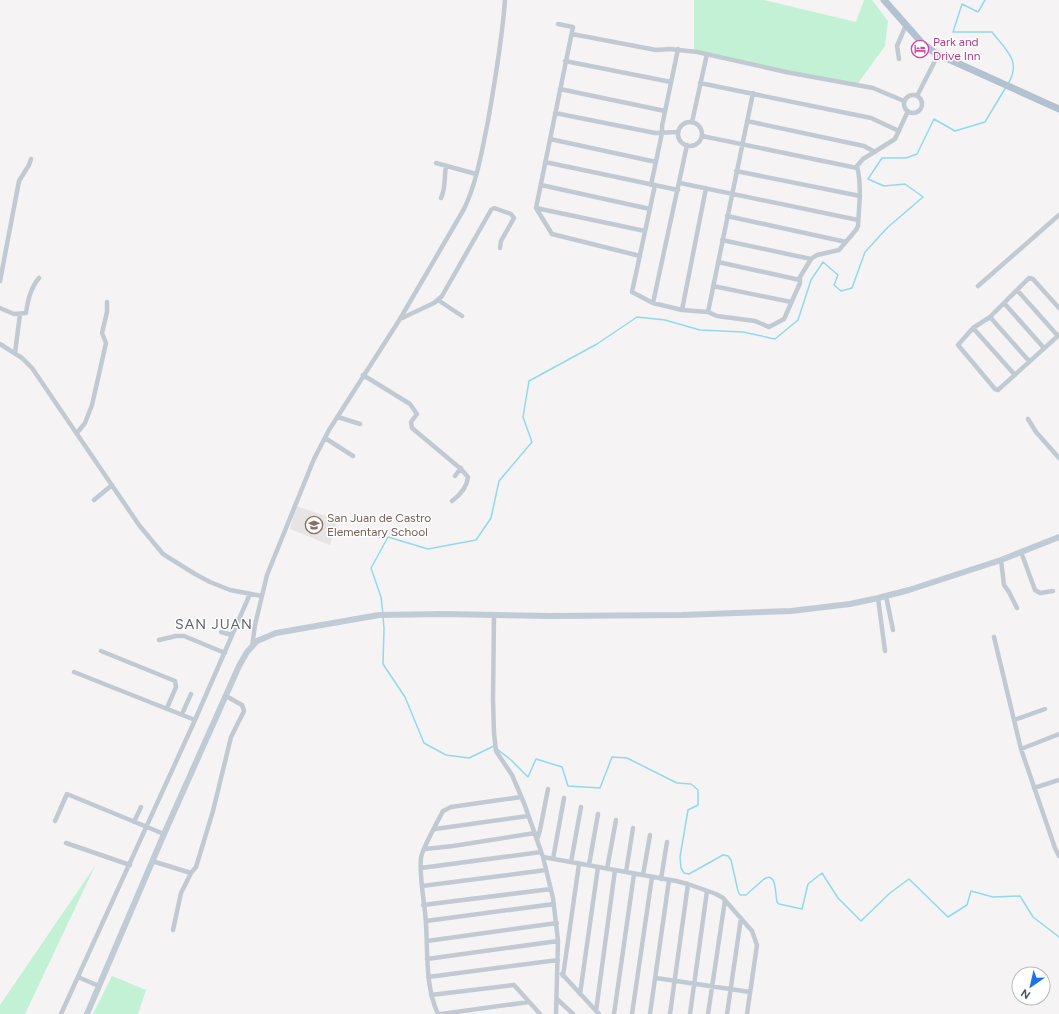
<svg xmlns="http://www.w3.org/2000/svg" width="1059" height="1014" font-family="Figtree,sans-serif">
  <rect width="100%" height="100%" fill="#f5f3f3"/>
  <path fill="#e6e4e5" d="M296,506L338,520L330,545L290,529Z"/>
  <path fill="#c3f1d5" d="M694,0H764L856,22L864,0H872L888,21L885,46L856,86L694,50Z
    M95,866L25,1014H0V1005Z
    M112,976L146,990L138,1014H93Z"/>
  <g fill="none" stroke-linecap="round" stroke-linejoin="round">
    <path stroke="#90daee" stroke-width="1.5" d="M985,0L978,12L962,4L953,32H992C1006,50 1022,61 1008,84
      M383,614L381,597L371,568L388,537L428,549L476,540L491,518L499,481L532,442L523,417L529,381L597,344L637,317L665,320L700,330L743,332L775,339L798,320L811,280L823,262L838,275L834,285L841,291L852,288L865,252L888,227L923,197L905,184L884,186L868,179L882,158H906L917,154L934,119L955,131L985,122L1006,87
      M383,617L384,628L383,664L405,697L424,743L446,755L469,758L494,746
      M497,749L511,760L528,777L536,759L562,767L568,786L600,788L612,757L627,758L677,783L691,784L698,790V805L688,810L680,857L681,868L684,873L689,874L723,855L728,856L731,860L738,891L740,895H746L764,879C777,871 775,894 777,902L779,904L802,909L808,884L822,873L838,898L861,921L890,893L909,879L948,917L967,905L971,891L993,897L1020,896L1033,917L1059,937"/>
    <path stroke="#c1cad2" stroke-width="4.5" d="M558,24L573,27L536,208L552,234L640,256
      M572,34L656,50L670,49L697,52L786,72L873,88L904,101
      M899,59L897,46L906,25
      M565,61L671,82
      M700,83L871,118L899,131
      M560,89L665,111
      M904 104a9 9 0 1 1 18 0a9 9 0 1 1-18 0Z
      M917,96L938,55
      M555,113L655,133L678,132
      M747,121L864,146L875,152
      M692,122L707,54
      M678 134a12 12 0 1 1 24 0a12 12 0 1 1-24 0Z
      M702,136L857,168
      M550,139L656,162
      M545,162L678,190
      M436,163L476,174
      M736,171L860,196
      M680,183L858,220
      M541,185L650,209
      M651,185L662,133V126L678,49
      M655,185L632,292L653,303L682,310L708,312L717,316L755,321L769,327L784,319L800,283V277L811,259L817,255L839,250L856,230L858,226C859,206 862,186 857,166L863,159L895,139L908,111
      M441,198C446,188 444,176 446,166
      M536,208L645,231
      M727,216L846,242
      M722,240L811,259
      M718,262L800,280
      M0,281L19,181L29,165L31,159
      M713,286L791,302
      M978,286L1059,215
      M1017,290L1058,336
      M438,300L462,316
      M653,303L687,145
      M1004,303L1044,348
      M0,308L14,314L26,313C28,300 30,289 39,278
      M1059,308L1033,279L1029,278L990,317L973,328L958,345L995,389L998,390L1059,335
      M682,310L706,188
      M708,312L753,93
      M990,317L1029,361
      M400,319L434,303L442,296L491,210L494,208L511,214L514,218L501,241L500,248
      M973,328L1015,375
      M0,344L22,358L32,368L139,525L163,554L195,574L210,582L230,590L262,596
      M15,353L20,314
      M363,375L410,404L417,414L411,422L412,428L461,469L468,477C467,488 460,495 452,501
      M338,417L360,424
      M1028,419L1036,432L1059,458
      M77,433L85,423L92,405L106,343L102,333L107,312V302
      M325,438L353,456
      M455,476L461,468
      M94,500L112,485
      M1021,552L1035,590L1040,593L1053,591
      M1001,560L1004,585L1009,592L1017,608
      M886,596L893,630
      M878,598L885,651
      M494,615L493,700L494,733L496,751L512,775L524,803L543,857L553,898L558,941L556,1014
      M221,632L232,635
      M994,637L1021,749L1055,848L1059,856
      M159,640L176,636H184L225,653
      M252,647L255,625L267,575L314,459L329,430L400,319L464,209C477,182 482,150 488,121C495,81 502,41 505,0
      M101,651L175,681L176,687L167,708
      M74,672L195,720
      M182,714L191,694
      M1014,720L1045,709
      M1021,749L1059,734
      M1034,788L1059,780
      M55,821L67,794L164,834
      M134,822L141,807
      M435,829L528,816
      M537,840L540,830L548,789
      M66,843L130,865
      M425,849L453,846L535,833
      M543,857L676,881L688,884L716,894L723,898L752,931L757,945L747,1014
      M553,859L564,798
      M152,861L191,873L196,867L213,811L231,737L244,711L242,705L226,696
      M571,862L581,807
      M589,865L598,814
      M421,868L541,852
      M607,869L616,820
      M626,872L633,828
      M643,875L650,835
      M661,879L667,842
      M422,886L546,870
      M423,905L551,889
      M426,921L554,904
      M173,930L181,893L191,873
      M427,941L557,923
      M427,959L558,941
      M562,974L599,1014
      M563,976L579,864
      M78,977L99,986
      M428,977L558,960
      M656,978L750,992
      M580,994L598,867
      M431,995L514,985L540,1014
      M557,999L573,1014
      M596,1011L615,870
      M61,1014L195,720L250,594
      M438,1014C425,986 428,954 426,924C425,902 419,880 421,858C421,851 439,819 443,811L451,807L521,797
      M441,1014L529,1002
      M614,1014L634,874
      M632,1014L652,877
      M650,1014L669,880
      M670,1014L688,884
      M690,1014L707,891
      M708,1014L725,900
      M727,1014L741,918"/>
    <path stroke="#c1cbd6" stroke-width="6" d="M87,1014L164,834L239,666L247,652L257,641L276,633L379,615L444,614L549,616L682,615L791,611L850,604L878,598L909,590L1001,560L1059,537"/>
    <path stroke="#b3c2d1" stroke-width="7" d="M884,0L922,43L935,53L1059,109"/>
  </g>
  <defs>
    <symbol id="hotel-ring" viewBox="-11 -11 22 22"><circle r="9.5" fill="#fff" stroke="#d1479c" stroke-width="1.5"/><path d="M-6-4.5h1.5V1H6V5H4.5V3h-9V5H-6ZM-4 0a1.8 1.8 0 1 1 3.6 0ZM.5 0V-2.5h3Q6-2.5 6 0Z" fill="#d1479c"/></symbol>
    <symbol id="school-ring" viewBox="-11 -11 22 22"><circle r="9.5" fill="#fff" stroke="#8d6e63" stroke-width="1.5"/><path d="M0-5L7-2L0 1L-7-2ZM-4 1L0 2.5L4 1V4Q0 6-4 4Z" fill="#8d6e63"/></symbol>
  </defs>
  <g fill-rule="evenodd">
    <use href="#hotel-ring" x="910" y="39" width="20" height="20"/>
    <use href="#school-ring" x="304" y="515" width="20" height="20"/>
  </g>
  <g text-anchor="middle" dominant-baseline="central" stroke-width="3" stroke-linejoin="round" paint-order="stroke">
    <g font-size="12" fill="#b23c85" stroke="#fff" text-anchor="start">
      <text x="933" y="42">Park and<tspan x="933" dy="14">Drive Inn</tspan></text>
    </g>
    <g font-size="12" fill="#785e54" stroke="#fff" text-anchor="start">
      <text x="327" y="518">San Juan de Castro<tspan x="327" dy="14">Elementary School</tspan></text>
    </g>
    <g font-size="14" letter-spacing="1" fill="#5f6368" stroke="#fff">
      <text x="214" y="624">SAN JUAN</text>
    </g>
  </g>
  <g transform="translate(1031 986) rotate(214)"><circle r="19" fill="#ffffff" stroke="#b7bbc0"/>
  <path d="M0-3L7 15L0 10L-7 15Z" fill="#1a73e8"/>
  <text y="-6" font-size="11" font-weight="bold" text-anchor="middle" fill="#4a5661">N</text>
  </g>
</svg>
